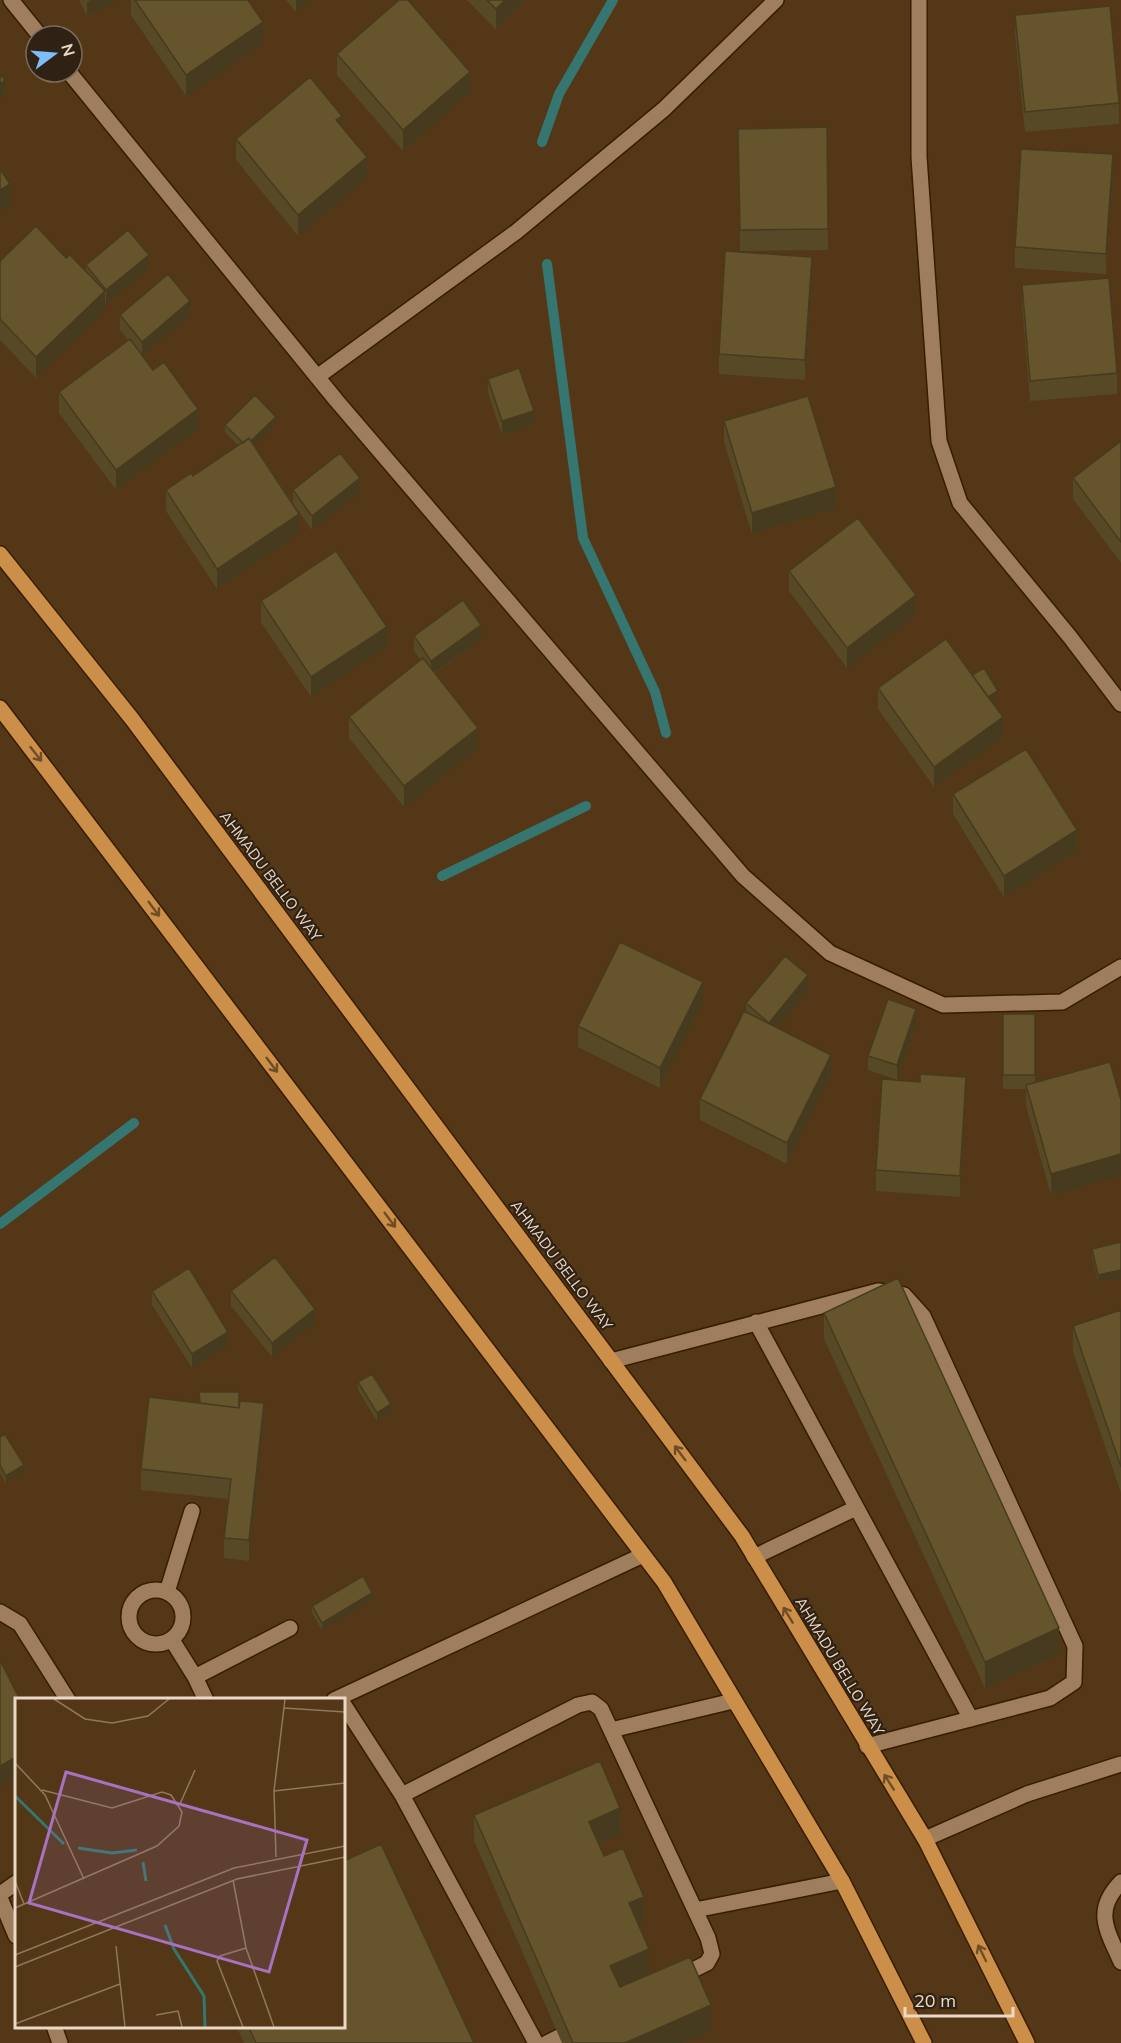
<svg xmlns="http://www.w3.org/2000/svg" width="1121" height="2043" font-family="Mulish,sans-serif">
  <rect width="100%" height="100%" fill="#533716"/>
  <g fill="none" stroke-linecap="round" stroke-linejoin="round">
    <path stroke="#357670" stroke-width="10" d="M542,142L559,94L613,0
      M547,264L583,538L655,692L666,733
      M442,876L586,806
      M0,1224L134,1123"/>
    <defs>
      <path id="service" d="M756,1322L971,1719
        M611,1361L878,1291L904,1295L923,1316L1075,1646L1074,1682L1050,1698L867,1746
        M754,1557L856,1508
        M129 1617a27 27 0 1 1 54 0a27 27 0 1 1-54 0Z
        M167,1592L192,1511
        M172,1640L195,1677
        M206,1700L195,1677L290,1628
        M344,1705L402,1795L536,2043
        M611,1730L733,1701
        M402,1795L578,1705L592,1702L601,1709L708,1938L712,1954L707,1963L677,1978
        M1121,1882C1093,1911 1107,1930 1121,1962
        M0,1898L16,1936
        M695,1910L842,1881
        M54,2026L60,2043
        M547,2043L559,2037"/>
      <path id="minor" d="M11,0L40,36
        M919,0V157L939,441L960,503L1070,637L1121,704
        M69,72L336,400L743,876L830,953L943,1005L1062,1002L1121,967
        M317,377L516,232L664,109L776,0
        M0,1612L20,1624L68,1700
        M334,1700L643,1555
        M925,1839L1027,1794L1121,1764
        M0,1894L16,1883"/>
      <path id="primary" d="M0,554L132,719L742,1536L925,1839L1027,2043
        M0,708L664,1582L842,1881L924,2043"/>
    </defs>
    <use href="#service" stroke="#381d00" stroke-width="18"/>
    <use href="#minor" stroke="#381d00" stroke-width="18"/>
    <use href="#primary" stroke="#381d00" stroke-width="18"/>
    <use href="#service" stroke="#9e7e5d" stroke-width="15"/>
    <use href="#minor" stroke="#9e7e5d" stroke-width="15"/>
    <use href="#primary" stroke="#cc8f49" stroke-width="15"/>
  </g>
  <path fill="#574826" d="M79,0H116V2L87,16Z
    M131,0H248L263,43L186,96L131,15Z
    M286,0H310L296,12Z
    M467,0H526L496,30Z
    M1015,15L1119,103V124L1025,132L1015,35Z
    M337,54L470,92L403,151L337,75Z
    M342,127L367,178L298,236L236,160V139Z
    M827,127L828,250L740,251L738,129Z
    M1113,175L1106,274L1015,268V247Z
    M66,258L86,271V265L149,269L106,304L105,302V311L36,378L0,340V261Z
    M812,277L805,380L719,374V354Z
    M1022,285L1117,373V394L1030,401L1022,305Z
    M120,315H190L142,356L198,429L116,490L59,413V392L128,340L120,330Z
    M488,379L534,425L502,435L488,393Z
    M724,421L836,508L752,534L724,442Z
    M276,424L254,445L293,503V490L360,493L312,530L296,508L299,534L217,589L166,511V490L193,476L239,446L225,432V425Z
    M1121,441V563L1073,499V478Z
    M789,571L916,616L847,668L789,591Z
    M261,601L387,647L311,697L261,622Z
    M414,636L481,639L435,673L478,748L404,807L349,738V717L421,660L414,651Z
    M972,675L998,698L992,702L1003,737L934,787L878,709V688Z
    M953,794L1077,851L1004,897L953,814Z
    M808,990L777,1027L831,1075L787,1164L700,1120V1099L746,1012V1003Z
    M703,1003L660,1088L578,1047V1026Z
    M1003,1014H1035V1083L1110,1062L1051,1195L1026,1106V1089H1003Z
    M916,1023L897,1080L868,1070V1056Z
    M966,1098L960,1197L876,1191V1170Z
    M1121,1242V1278L1098,1282L1092,1256V1249Z
    M152,1291L228,1346L192,1368L152,1305Z
    M231,1291L315,1323L272,1357L231,1306Z
    M1121,1310V1493L1073,1352V1326Z
    M824,1313L1059,1654L985,1688L824,1339Z
    M358,1382L391,1412L377,1421L358,1390Z
    M199,1403L239,1405L264,1424L249,1561L224,1558V1538L228,1499L141,1490V1469Z
    M0,1437L24,1472L6,1483L0,1473Z
    M372,1600L322,1630L312,1613V1606Z
    M474,1815L620,1835L599,1844L604,1856L644,1923L639,1925L649,1975L711,2031L684,2043H562L474,1841Z
    M236,2026H344L474,2043H244Z"/>
  <path fill="#473b1f" d="M91,0H116V2L87,16V2Z
    M296,0H310L296,12Z
    M505,0H526L496,30V9Z
    M263,22V43L186,96V75Z
    M470,72V92L403,151V130Z
    M5,80V94L0,98V84Z
    M342,116V136L336,120Z
    M1113,154V175L1106,274V254Z
    M367,157V178L298,236V215Z
    M10,184V204L0,211V190Z
    M149,255V269L106,304V290Z
    M812,257V277L805,380V360Z
    M105,291V311L36,378V357Z
    M190,301V315L142,356V342Z
    M198,409V429L116,490V470Z
    M534,411V425L502,435V421Z
    M276,417V424L246,453V446Z
    M360,478V493L312,530V516Z
    M836,487V508L752,534V513Z
    M299,514V534L217,589V569Z
    M916,595V616L847,668V648Z
    M481,625V639L431,675V661Z
    M387,627V647L311,697V677Z
    M998,691V698L984,708V700Z
    M1003,717V737L934,787V767Z
    M478,728V748L404,807V786Z
    M1077,830V851L1004,897V876Z
    M808,975V990L769,1037V1023Z
    M703,982V1003L660,1088V1068Z
    M916,1009V1023L897,1080V1065Z
    M831,1055V1075L787,1164V1143Z
    M966,1077V1098L960,1197V1176Z
    M1121,1154V1175L1051,1195V1174Z
    M1121,1270V1278L1098,1282V1275Z
    M315,1309V1323L272,1357V1343Z
    M228,1332V1346L192,1368V1354Z
    M264,1403V1424L249,1561V1540Z
    M391,1404V1412L377,1421V1413Z
    M24,1465V1472L6,1483V1476Z
    M372,1593V1600L322,1630V1623Z
    M1059,1628V1654L985,1688V1662Z
    M16,1757V1778L0,1786V1766Z
    M620,1808V1835L589,1848V1822Z
    M644,1897V1923L629,1929V1903Z
    M649,1949V1975L610,1992V1966Z
    M711,2005V2031L684,2043H625Z"/>
  <path fill="#65542c" stroke="#473b1f" stroke-width="1.5" d="M135,0H248L263,22L186,75Z
    M399,0H408L470,72L403,130L337,54Z
    M487,0H505L496,9Z
    M1110,6L1119,103L1025,112L1015,15Z
    M0,74L5,80L0,84Z
    M310,77L342,116L336,120L367,157L298,215L236,139Z
    M827,127L828,229L740,230L738,129Z
    M1021,149L1113,154L1106,254L1015,247Z
    M0,169L10,184L0,190Z
    M36,226L66,258L70,255L105,291L36,357L0,319V261Z
    M128,230L149,255L106,290L86,265Z
    M725,251L812,257L805,360L719,354Z
    M168,274L190,301L142,342L120,315Z
    M1109,278L1117,373L1030,381L1022,285Z
    M130,339L153,370L164,362L198,409L116,470L59,392Z
    M519,368L534,411L502,421L488,379Z
    M255,395L276,417L251,441L249,438L243,443L225,425Z
    M808,396L836,487L752,513L724,421Z
    M249,438L299,514L217,569L166,490L191,473L193,476Z
    M1121,441V542L1073,478Z
    M340,453L360,478L312,516L293,490Z
    M858,518L916,595L847,648L789,571Z
    M336,551L387,627L311,677L261,601Z
    M463,600L481,625L431,661L414,636Z
    M946,639L1003,717L934,767L878,688Z
    M423,658L478,728L404,786L349,717Z
    M984,668L998,691L988,697L972,675Z
    M1026,749L1077,830L1004,876L953,794Z
    M620,942L703,982L660,1068L578,1026Z
    M785,956L808,975L769,1023L746,1003Z
    M888,999L916,1009L897,1065L868,1056Z
    M744,1011L831,1055L787,1143L700,1099Z
    M1003,1014H1035V1075H1003Z
    M1110,1062L1121,1100V1154L1051,1174L1026,1085Z
    M920,1074L966,1077L960,1176L876,1170L882,1079L920,1082Z
    M1121,1242V1270L1098,1275L1092,1249Z
    M275,1257L315,1309L272,1343L231,1291Z
    M189,1268L228,1332L192,1354L152,1291Z
    M898,1278L1059,1628L985,1662L824,1313Z
    M1121,1310V1467L1073,1326Z
    M372,1374L391,1404L377,1413L358,1382Z
    M199,1392H239V1408L200,1403Z
    M149,1397L239,1408L240,1401L264,1403L249,1540L224,1538L231,1479L141,1469Z
    M5,1434L24,1465L6,1476L0,1465V1437Z
    M363,1576L372,1593L322,1623L312,1606Z
    M0,1660L20,1700H16V1757L0,1766Z
    M600,1761L620,1808L589,1822L604,1856L623,1848L644,1897L629,1903L649,1949L610,1966L620,1987L690,1957L711,2005L625,2043H573L474,1815Z
    M381,1844L474,2043H256L248,2026H344V1861Z"/>
  <defs><path id="oneway-shaft" d="M-6 0H5M1.5-3L5.5 0L1.5 3" fill="none" stroke-width="1.6" stroke-linecap="round" stroke-linejoin="round" transform="scale(1.5)"/></defs>
  <g stroke="#6e4e29">
    <use href="#oneway-shaft" transform="translate(36 754) rotate(52)"/>
    <use href="#oneway-shaft" transform="translate(154 909) rotate(53)"/>
    <use href="#oneway-shaft" transform="translate(272 1065) rotate(53)"/>
    <use href="#oneway-shaft" transform="translate(390 1220) rotate(53)"/>
    <use href="#oneway-shaft" transform="translate(680 1453) rotate(-127)"/>
    <use href="#oneway-shaft" transform="translate(788 1615) rotate(-121)"/>
    <use href="#oneway-shaft" transform="translate(889 1782) rotate(-122)"/>
    <use href="#oneway-shaft" transform="translate(982 1953) rotate(-116)"/>
  </g>
  <g text-anchor="middle" dominant-baseline="central" stroke-width="4.5" stroke-linejoin="round" paint-order="stroke">
    <g font-size="15" fill="#ebd9c7" stroke="#2f2214">
      <text transform="translate(271 876) rotate(53)">AHMADU BELLO WAY</text>
      <text transform="translate(562 1265) rotate(53)">AHMADU BELLO WAY</text>
      <text transform="translate(840 1666) rotate(59)">AHMADU BELLO WAY</text>
    </g>
  </g>
  <g transform="translate(15 1698)">
    <rect width="330" height="330" fill="#533716"/>
    <path fill="none" stroke="#357670" stroke-width="3" d="M0,98L49,146M63,150L97,155L122,152M128,164L131,183M150,227L159,251L189,298L190,329"/>
    <path fill="none" stroke="#90785d" stroke-width="1.5" d="M39,1L70,21L97,25L133,18L154,1M269,10L330,14M0,65L30,97L69,181M259,93L330,85M165,106L180,72M261,159L259,93L270,1M218,182L231,250L259,329M0,183L9,206M0,210L142,148L164,128L167,114L156,97L147,94L97,110L27,92M101,248L110,329M0,257L219,170L330,148M0,269L222,181L330,159M141,317L163,313L167,329M0,326L105,286M228,329L202,263L205,258L231,250"/>
    <path fill="#a871c2" fill-opacity="0.15" stroke="#a871c2" stroke-width="3" d="M51,74L292,142L254,274L14,205Z"/>
    <rect width="330" height="330" fill="none" stroke="#ebd9c7" stroke-width="3"/>
  </g>
  <g transform="translate(54 54) rotate(74)"><circle r="28" fill="#2f2214" stroke="#7a6b5c" stroke-width="1.5"/>
  <path d="M0-4.5L10 22L0 15L-10 22Z" fill="#7dbef9"/>
  <text y="-9" font-size="16" font-weight="bold" text-anchor="middle" fill="#ebd9c7">N</text>
  </g>
  <path d="M905 2007v9h108v-9" fill="none" stroke="#ebd9c7" stroke-width="3"/>
  <text x="914" y="2007" font-size="18" fill="#ebd9c7" stroke="#2f2214" stroke-width="4.5" paint-order="stroke">20 m</text>
</svg>
